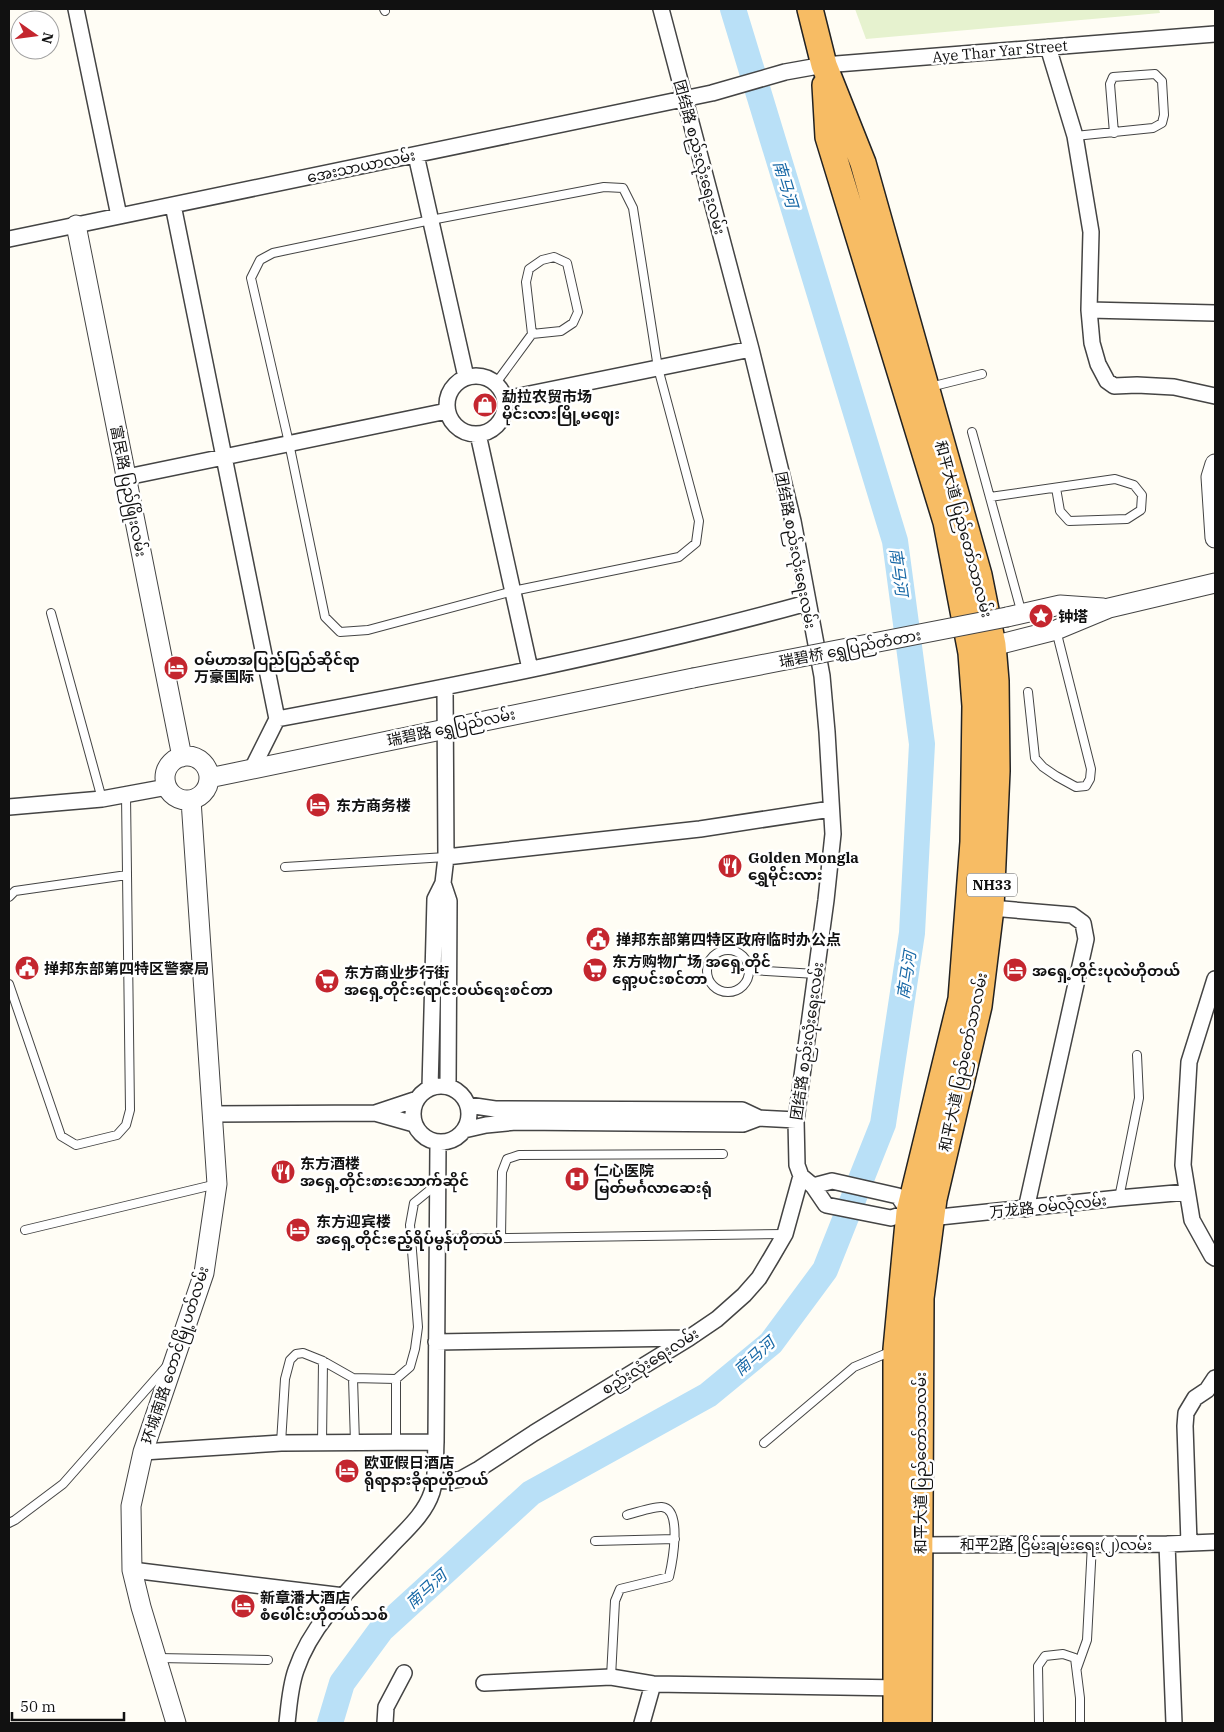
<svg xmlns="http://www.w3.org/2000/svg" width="1224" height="1732" font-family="'IBM Plex Serif','Noto Sans SC','Noto Sans Myanmar',serif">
  <rect width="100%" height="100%" fill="#fffdf5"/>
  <path fill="#e6f2cf" d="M855,9H1159L1160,13L866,39Z"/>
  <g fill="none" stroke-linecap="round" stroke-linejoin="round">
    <path stroke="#b9e0f7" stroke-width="26" d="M330,1723L342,1683L381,1630L531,1493L708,1395L771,1343L825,1270L883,1124L912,933L922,744L895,541L733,9"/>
    <defs>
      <path id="service" d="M384,9L385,11
        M1075,136L1153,128L1162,123L1164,115L1162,81L1155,74L1113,77L1110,84L1114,133
        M604,187L623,188L633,208L658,368L699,521L696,543L679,557L513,591L368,630L340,632L325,617L289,443L251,278L260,260L273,253L431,220Z
        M496,383L532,334L526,282L529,269L542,260L554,257L567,263L578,312L573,323L561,331L532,334
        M930,387L982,374
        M972,432L1022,614
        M990,497L1115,479L1134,485L1142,495L1141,510L1127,519L1069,521L1060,511L1056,488
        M51,613L102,799
        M1028,692L1035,758L1043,767L1056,776L1076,787L1086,786L1090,779L1091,769L1056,630
        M285,867L446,857
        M9,897L15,891L127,875
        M707 971a21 21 0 1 1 42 0a21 21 0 1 1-42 0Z
        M750,970L816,974
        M9,984L61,1136L76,1145L117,1135L126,1125L130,1110L126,795
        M1119,1198L1139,1098L1137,1055
        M25,1230L217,1184
        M501,1238L502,1172L507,1159L519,1155L723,1154
        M437,1239L785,1234
        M353,1378L355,1443
        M396,1379V1443
        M281,1443L285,1379L290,1360L296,1354L303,1353L323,1361L353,1378L396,1379L410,1367L415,1349L418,1327L410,1225L414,1203L437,1184
        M322,1443L323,1361
        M764,1443L854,1367L892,1351
        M9,1523L15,1520L63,1484L166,1367
        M595,1541L675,1539
        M158,1658L268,1660
        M1077,1668L1087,1640L1092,1544
        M611,1677L615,1601L620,1589L669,1577C672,1564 683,1509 662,1507C655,1506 634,1513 627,1515
        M1039,1723L1038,1666L1045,1656L1063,1654L1075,1658L1080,1698V1723"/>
      <path id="minor" d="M76,9L119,216
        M661,9L751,349L793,521L822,676L827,732L833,834L826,900L796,1120L797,1165L801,1176L813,1186L826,1205L891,1218L909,1212L930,1218L1119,1198L1187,1192
        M1048,47L1075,136L1091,232L1089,310L1092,343L1098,364L1107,381L1114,386L1137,385L1174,387L1215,396
        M416,155L466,377
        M173,205L277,719
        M9,239L712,93L785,72L824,65L1215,34
        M1089,310L1215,313
        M447 405a29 29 0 1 1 58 0a29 29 0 1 1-58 0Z
        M505,399L751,349
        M478,434L530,669
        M127,477L447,411
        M252,769L277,719C455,686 633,651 807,603
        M9,807L102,799L167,787
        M446,857L700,829L831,809
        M443,883L446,857L445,688
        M991,908L1072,915L1083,923L1086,939L1026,1209
        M1215,979L1189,1062L1183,1165L1192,1220L1212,1256L1215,1258
        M413 1114a28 28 0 1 1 56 0a28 28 0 1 1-56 0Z
        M430,1088L435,899L443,883L449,901L448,1087
        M211,1114L375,1113
        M759,1118L796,1120
        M414,1124L375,1113L417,1099
        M464,1130L486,1125L516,1122L743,1124L759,1118L742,1110L495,1109L468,1105
        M813,1186L832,1181L898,1196L909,1212
        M436,1342L687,1338
        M143,1452L281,1443L436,1442
        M434,1480L450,1481L461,1479L479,1469L534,1433L689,1338L717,1319L744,1295L759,1278L771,1258L785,1234L801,1176
        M1189,1543L1185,1426L1186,1413L1195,1398L1207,1390L1215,1378
        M1167,1544L1174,1723
        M912,1545L1167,1544L1215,1542
        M132,1570L344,1596
        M484,1683L611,1677L653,1684L902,1688
        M287,1723C289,1706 290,1687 296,1670C313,1620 355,1584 390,1547C406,1530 425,1514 432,1492C437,1476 435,1459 436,1442L438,1143
        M385,1723L386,1707L404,1673
        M642,1723L653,1684"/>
      <path id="tertiary" d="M76,225L182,757
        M1215,464L1211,477L1215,538
        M1007,617L1060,605L1103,608
        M981,649L1056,630L1109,608L1215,583
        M165 778a22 22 0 1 1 44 0a22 22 0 1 1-44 0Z
        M209,778L693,678
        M176,1723L141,1607L132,1570L131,1506L143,1452L204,1273L217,1184L191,800"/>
      <path id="trunk" d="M810,9L824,65L863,163L979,575L993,645L996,681L997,771L991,908L979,1006L934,1199L921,1298L919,1723
        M825,85L828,137L946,522L971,653L975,706L973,842L961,999L909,1212L896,1349V1723"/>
    </defs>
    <use href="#service" stroke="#444" stroke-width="10"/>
    <use href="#minor" stroke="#444" stroke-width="18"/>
    <use href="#tertiary" stroke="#444" stroke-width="21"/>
    <use href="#trunk" stroke="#222" stroke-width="28"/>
    <use href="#service" stroke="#fff" stroke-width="8"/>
    <use href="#minor" stroke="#fff" stroke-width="15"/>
    <use href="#tertiary" stroke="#fff" stroke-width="19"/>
    <use href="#trunk" stroke="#f7bc64" stroke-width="25"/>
    <defs>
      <path id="tertiary-bridge" d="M693,678L1007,617"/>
    </defs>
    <use href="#tertiary-bridge" stroke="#444" stroke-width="21" stroke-linecap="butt"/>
    <use href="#tertiary-bridge" stroke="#fff" stroke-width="19"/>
  </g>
  <defs>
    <symbol id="shop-disc" viewBox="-11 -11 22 22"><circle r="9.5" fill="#c4262e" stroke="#fff"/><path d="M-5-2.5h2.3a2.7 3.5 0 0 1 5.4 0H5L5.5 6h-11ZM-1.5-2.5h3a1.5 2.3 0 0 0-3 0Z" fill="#fff"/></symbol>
    <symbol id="sight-disc" viewBox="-11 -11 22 22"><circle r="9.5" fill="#c4262e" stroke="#fff"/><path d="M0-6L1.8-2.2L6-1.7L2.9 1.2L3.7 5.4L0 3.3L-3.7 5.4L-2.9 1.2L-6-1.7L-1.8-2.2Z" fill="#fff"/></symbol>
    <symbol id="hotel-disc" viewBox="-11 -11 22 22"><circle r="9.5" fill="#c4262e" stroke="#fff"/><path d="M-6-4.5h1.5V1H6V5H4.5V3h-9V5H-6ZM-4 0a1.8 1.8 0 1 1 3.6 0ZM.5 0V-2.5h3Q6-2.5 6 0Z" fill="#fff"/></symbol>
    <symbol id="restaurant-disc" viewBox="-11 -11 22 22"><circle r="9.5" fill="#c4262e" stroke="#fff"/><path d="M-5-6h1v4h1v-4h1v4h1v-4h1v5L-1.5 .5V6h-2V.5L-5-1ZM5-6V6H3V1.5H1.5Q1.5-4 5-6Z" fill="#fff"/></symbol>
    <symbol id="civic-disc" viewBox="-11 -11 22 22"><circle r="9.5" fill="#c4262e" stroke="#fff"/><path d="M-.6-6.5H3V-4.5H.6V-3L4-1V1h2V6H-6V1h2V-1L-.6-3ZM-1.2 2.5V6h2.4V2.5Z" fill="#fff"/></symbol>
    <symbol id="supermarket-disc" viewBox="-11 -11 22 22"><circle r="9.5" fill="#c4262e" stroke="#fff"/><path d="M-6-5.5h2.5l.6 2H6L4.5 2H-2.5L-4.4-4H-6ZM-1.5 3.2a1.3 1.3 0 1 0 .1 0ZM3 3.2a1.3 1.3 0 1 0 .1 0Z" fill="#fff"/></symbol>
    <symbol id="hospital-disc" viewBox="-11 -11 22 22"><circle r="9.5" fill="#c4262e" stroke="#fff"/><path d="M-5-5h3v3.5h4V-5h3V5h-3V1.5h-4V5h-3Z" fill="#fff"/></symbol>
  </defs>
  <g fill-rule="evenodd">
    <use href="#shop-disc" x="471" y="391" width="28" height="28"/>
    <use href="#sight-disc" x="1027" y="602" width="28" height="28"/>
    <use href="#hotel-disc" x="162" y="654" width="28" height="28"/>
    <use href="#hotel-disc" x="304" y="791" width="28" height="28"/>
    <use href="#restaurant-disc" x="716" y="852" width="28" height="28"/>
    <use href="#civic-disc" x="584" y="925" width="28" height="28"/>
    <use href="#civic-disc" x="13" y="954" width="28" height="28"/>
    <use href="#supermarket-disc" x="581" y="956" width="28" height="28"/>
    <use href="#hotel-disc" x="1001" y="956" width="28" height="28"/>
    <use href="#supermarket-disc" x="313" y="967" width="28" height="28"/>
    <use href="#restaurant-disc" x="269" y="1158" width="28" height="28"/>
    <use href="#hospital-disc" x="563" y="1165" width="28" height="28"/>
    <use href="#hotel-disc" x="284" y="1216" width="28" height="28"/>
    <use href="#hotel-disc" x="333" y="1457" width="28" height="28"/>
    <use href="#hotel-disc" x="229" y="1592" width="28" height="28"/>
  </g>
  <g text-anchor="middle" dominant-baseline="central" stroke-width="5" stroke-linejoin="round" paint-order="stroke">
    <rect fill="#fff" stroke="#585858" stroke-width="1" x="967" y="873.5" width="50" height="23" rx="4"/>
    <g font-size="14" font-weight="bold" fill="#111">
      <text x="992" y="885">NH33</text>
    </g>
    <g font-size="15" fill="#111" stroke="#fff">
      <text transform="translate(1000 51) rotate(-5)">Aye Thar Yar Street</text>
      <text transform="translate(700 157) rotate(75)">团结路 စည်းလုံးရေးလမ်း</text>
      <text transform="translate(361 166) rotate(-12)">အေးသာယာလမ်း</text>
      <text transform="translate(129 491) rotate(79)">富民路 ပြည်ဖြိုးလမ်း</text>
      <text transform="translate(964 529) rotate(75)">和平大道 ပြည်တော်သာလမ်း</text>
      <text transform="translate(796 550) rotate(79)">团结路 စည်းလုံးရေးလမ်း</text>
      <text transform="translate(850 648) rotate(-11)">瑞碧桥 ရွှေပြည်တံတား</text>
      <text transform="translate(451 727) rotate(-12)">瑞碧路 ရွှေပြည်လမ်း</text>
      <text transform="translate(807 1041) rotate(-82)">团结路 စည်းလုံးရေးလမ်း</text>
      <text transform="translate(963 1062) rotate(-78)">和平大道 ပြည်တော်သာလမ်း</text>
      <text transform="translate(1048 1206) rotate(-6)">万龙路 ဝမ်လုံလမ်း</text>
      <text transform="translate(175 1355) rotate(-72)">环城南路 တောင်မြို့ပတ်လမ်း</text>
      <text transform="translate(650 1361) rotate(-32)">စည်းလုံးရေးလမ်း</text>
      <text transform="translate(920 1463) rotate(-90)">和平大道 ပြည်တော်သာလမ်း</text>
      <text x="1056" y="1544">和平2路 ငြိမ်းချမ်းရေး(၂)လမ်း</text>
    </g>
    <g font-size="15" font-weight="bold" fill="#111" stroke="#fff" text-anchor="start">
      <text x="502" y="396">勐拉农贸市场<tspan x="502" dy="17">မိုင်းလားမြို့မဈေး</tspan></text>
      <text x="1058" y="616">钟塔</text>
      <text x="194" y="659">ဝမ်ဟာအပြည်ပြည်ဆိုင်ရာ<tspan x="194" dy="17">万豪国际</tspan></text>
      <text x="336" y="805">东方商务楼</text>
      <text x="748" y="857">Golden Mongla<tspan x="748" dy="17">ရွှေမိုင်းလား</tspan></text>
      <text x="616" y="939">掸邦东部第四特区政府临时办公点</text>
      <text x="612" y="961">东方购物广场 အရှေ့တိုင်<tspan x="612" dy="17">ရှော့ပင်းစင်တာ</tspan></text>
      <text x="44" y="968">掸邦东部第四特区警察局</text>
      <text x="1032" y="970">အရှေ့တိုင်းပုလဲဟိုတယ်</text>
      <text x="344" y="972">东方商业步行街<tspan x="344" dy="17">အရှေ့တိုင်းရောင်းဝယ်ရေးစင်တာ</tspan></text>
      <text x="300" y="1163">东方酒楼<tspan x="300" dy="17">အရှေ့တိုင်းစားသောက်ဆိုင်</tspan></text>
      <text x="594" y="1170">仁心医院<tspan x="594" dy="17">မြတ်မင်္ဂလာဆေးရုံ</tspan></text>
      <text x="316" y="1221">东方迎宾楼<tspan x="316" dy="17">အရှေ့တိုင်းဧည့်ရိပ်မွန်ဟိုတယ်</tspan></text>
      <text x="364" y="1462">欧亚假日酒店<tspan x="364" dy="17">ရိုရာနားခိုရာဟိုတယ်</tspan></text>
      <text x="260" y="1597">新章潘大酒店<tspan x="260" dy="17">စံဖေါင်းဟိုတယ်သစ်</tspan></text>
    </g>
    <g font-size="16" font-style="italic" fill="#1768a6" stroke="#fff">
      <text transform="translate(786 184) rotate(73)">南马河</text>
      <text transform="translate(899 572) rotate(82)">南马河</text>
      <text transform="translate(906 975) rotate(-81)">南马河</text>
      <text transform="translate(754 1356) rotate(-42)">南马河</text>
      <text transform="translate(426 1589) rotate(-42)">南马河</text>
    </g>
  </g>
  <rect width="1224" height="1732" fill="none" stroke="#111111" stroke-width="20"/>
  <g transform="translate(35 35) rotate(104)"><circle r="24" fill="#ffffff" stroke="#a0a0a0"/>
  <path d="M0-4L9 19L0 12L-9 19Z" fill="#c4262e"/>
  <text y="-8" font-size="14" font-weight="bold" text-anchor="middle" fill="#111111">N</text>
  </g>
  <path d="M12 1712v8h112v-8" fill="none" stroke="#111111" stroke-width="2.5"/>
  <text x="20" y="1712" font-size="15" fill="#111111" stroke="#ffffff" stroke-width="4" paint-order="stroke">50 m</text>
</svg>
